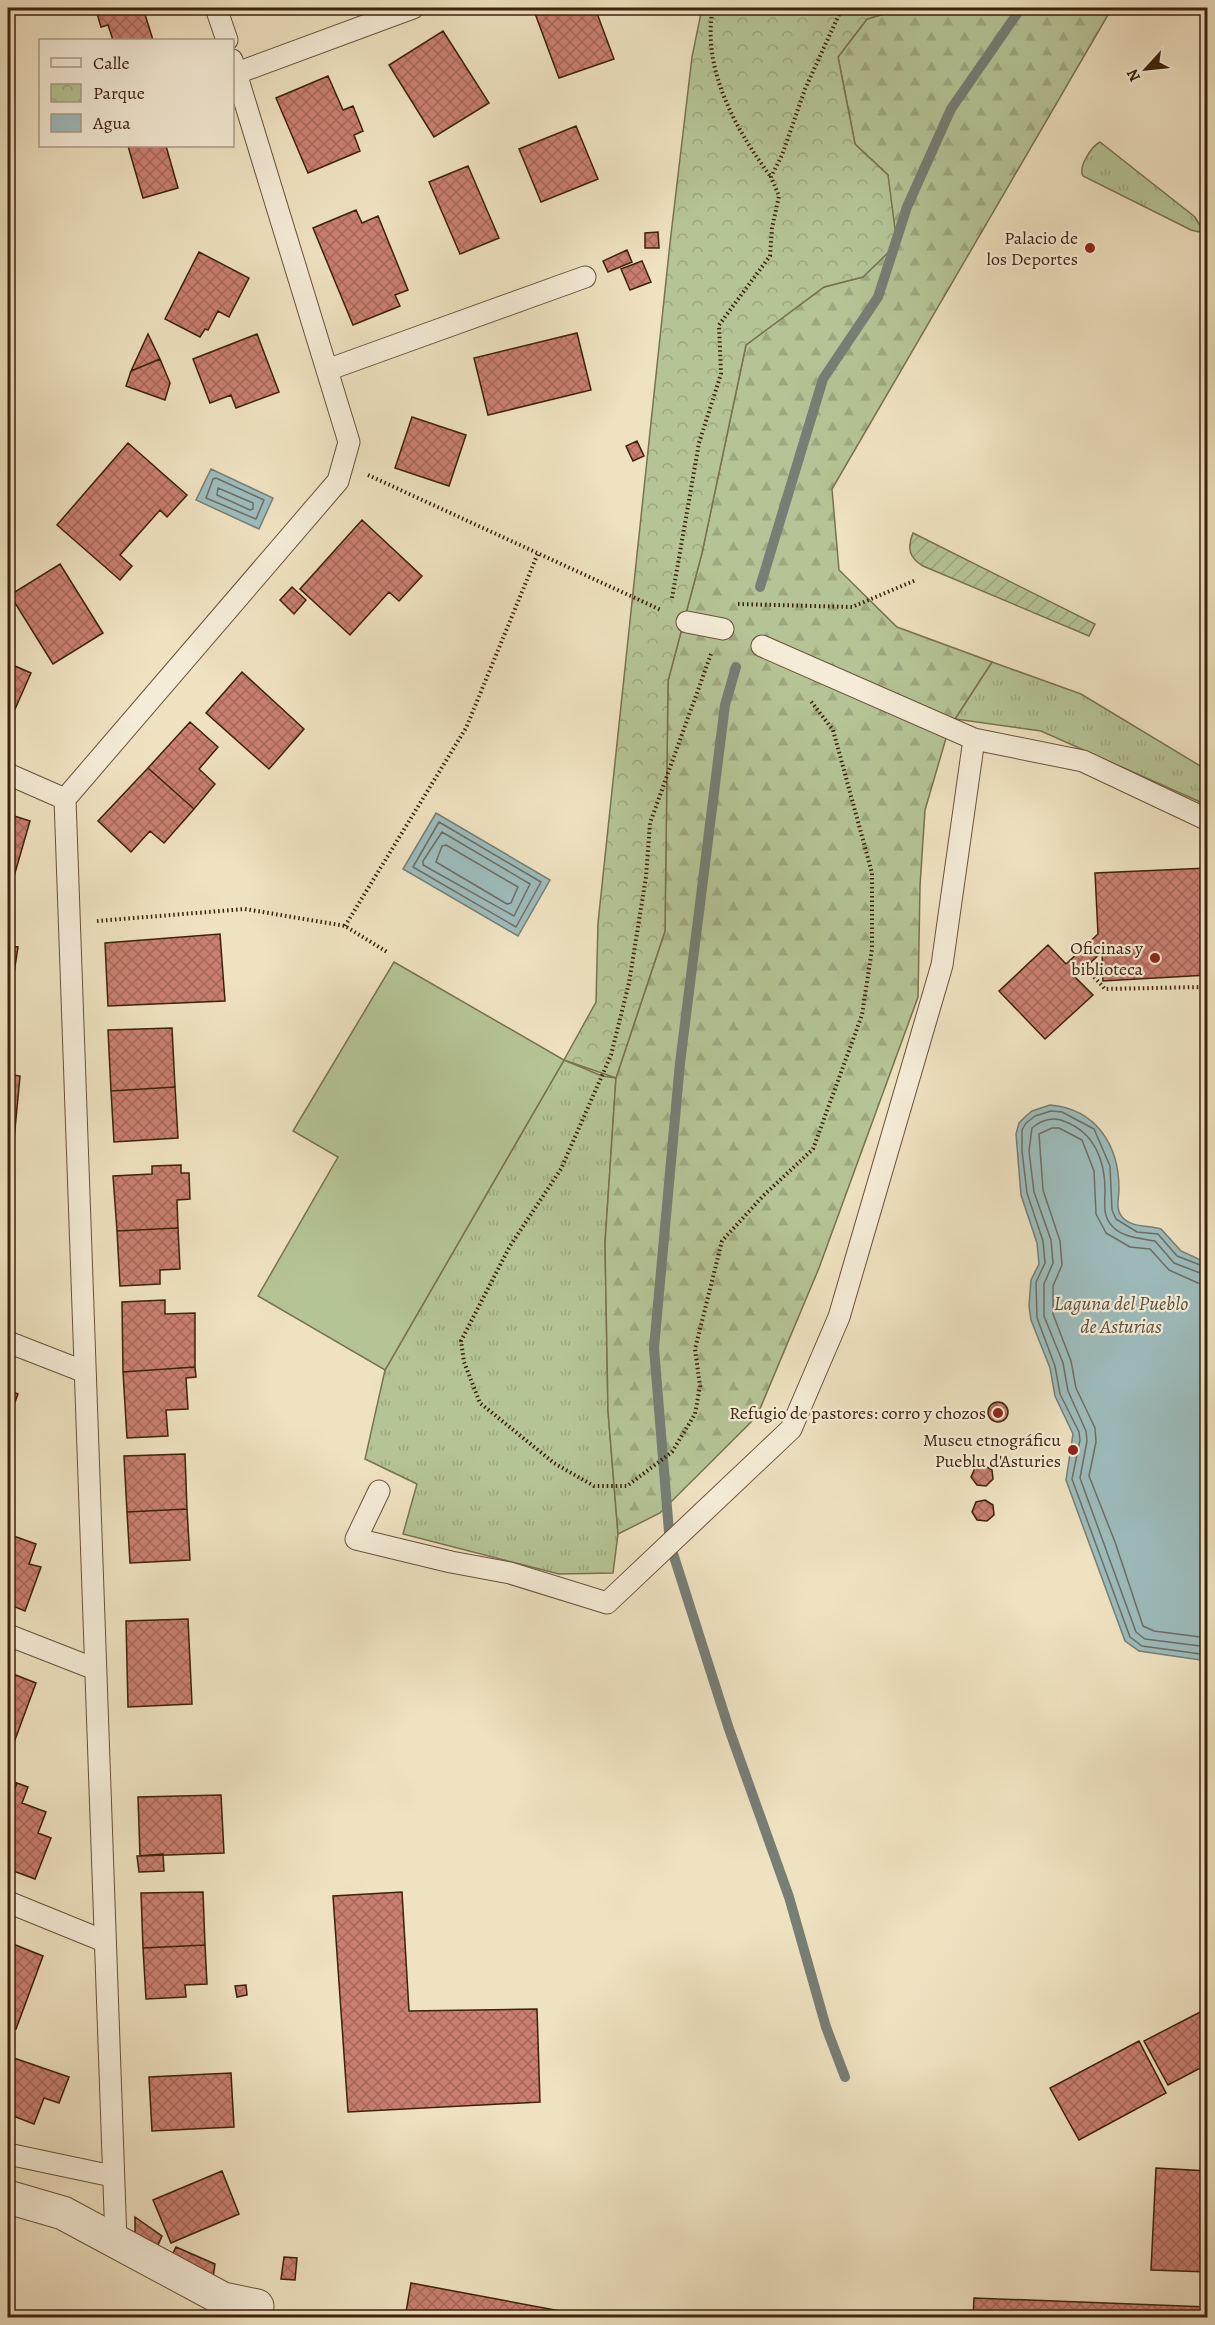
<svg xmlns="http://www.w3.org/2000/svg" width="1215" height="2325" font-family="Alegreya,serif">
  <defs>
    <pattern id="grass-tufts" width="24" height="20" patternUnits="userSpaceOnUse" patternTransform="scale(1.5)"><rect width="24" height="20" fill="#b5c496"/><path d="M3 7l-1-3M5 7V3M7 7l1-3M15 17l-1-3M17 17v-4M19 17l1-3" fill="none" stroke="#9da880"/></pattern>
    <pattern id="forest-firs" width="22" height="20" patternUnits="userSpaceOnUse" patternTransform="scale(1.5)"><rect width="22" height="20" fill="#b5c496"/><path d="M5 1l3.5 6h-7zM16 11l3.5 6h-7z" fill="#9da880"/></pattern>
    <pattern id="park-crowns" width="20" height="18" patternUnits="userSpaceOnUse" patternTransform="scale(1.5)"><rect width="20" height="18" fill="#b5c496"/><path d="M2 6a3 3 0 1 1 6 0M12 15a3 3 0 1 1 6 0" fill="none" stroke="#9da880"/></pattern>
    <pattern id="garden-furrows" width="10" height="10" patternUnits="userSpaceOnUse" patternTransform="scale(1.5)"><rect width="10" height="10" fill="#b5c496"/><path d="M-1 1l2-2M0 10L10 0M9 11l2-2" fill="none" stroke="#9da880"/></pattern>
    <pattern id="building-cross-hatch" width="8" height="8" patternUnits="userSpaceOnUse" patternTransform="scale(1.5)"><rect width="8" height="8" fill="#ca7f71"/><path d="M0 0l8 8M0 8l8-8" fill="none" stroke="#a5685b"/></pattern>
  </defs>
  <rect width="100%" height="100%" fill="#efe2c1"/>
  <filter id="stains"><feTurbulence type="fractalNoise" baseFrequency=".00333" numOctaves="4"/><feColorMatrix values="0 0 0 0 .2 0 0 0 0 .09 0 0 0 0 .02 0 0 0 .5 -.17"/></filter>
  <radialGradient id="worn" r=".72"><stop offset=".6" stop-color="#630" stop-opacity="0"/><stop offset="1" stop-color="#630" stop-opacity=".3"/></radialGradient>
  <path fill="url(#grass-tufts)" stroke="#787250" stroke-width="1.5" d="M1100,142L1195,217L1202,229L1199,232L1191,230L1083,176C1078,167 1091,147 1100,142Z
    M992,662L1081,694L1207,770V805L1041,731L955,719Z
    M564,1060L602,1076L616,1078L605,1243L608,1411L618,1534L613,1573L559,1574L403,1534L417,1484L365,1459L385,1370Z"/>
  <path fill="url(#forest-firs)" stroke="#787250" stroke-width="1.5" d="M904,8H1112L832,489L839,570L897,627L992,662L949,728L925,810L920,886L918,997L819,1268L757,1416L660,1513L618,1534L608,1411L605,1243L616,1078L665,931L668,681L702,553L746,345L824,287L863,277L888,175L855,144L838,57L867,19Z"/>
  <path fill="url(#park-crowns)" stroke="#787250" stroke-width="1.5" d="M702,8H904L867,19L838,57L855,144L888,175L897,244L863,277L824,287L746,345L702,553L668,681L665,931L616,1078L564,1060L596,1002L598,923L670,243L692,57Z"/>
  <path fill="url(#garden-furrows)" stroke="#787250" stroke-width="1.5" d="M913,533L1095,624L1089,636L923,566C909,558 907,548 913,533Z"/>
  <path fill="#b5c496" stroke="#787250" stroke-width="1.5" d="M394,962L564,1060L385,1370L258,1296L338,1157L293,1131Z"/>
  <path fill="#9dbcbc" stroke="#767e75" stroke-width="1.5" d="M211,469L273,498L259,529L196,500Z
    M436,813L550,880L518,936L403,869Z
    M1050,1105C1096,1109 1119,1145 1119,1189C1119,1198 1115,1209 1122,1217C1132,1228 1148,1225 1161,1229L1181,1251L1207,1263V1661L1139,1651L1125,1641L1066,1480L1073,1434L1055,1396L1050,1368L1031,1320L1029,1306L1031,1280L1039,1264L1037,1243L1021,1195L1016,1134L1019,1123L1026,1116L1032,1111Z"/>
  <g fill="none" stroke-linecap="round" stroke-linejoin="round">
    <path stroke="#6c6e64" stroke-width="1.5" d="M216,478L264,500L256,519L206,498L213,479Z
      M218,488L253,503V509L250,510L217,495Z
      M439,822L541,882L516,927L413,867Z
      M442,832L530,884L514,916L423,865V861Z
      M446,845L518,887L511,903L507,904L436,862L442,846Z
      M1208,1268L1177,1256L1158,1234L1137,1232L1116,1219L1112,1210L1110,1166L1094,1129L1062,1112L1051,1111L1035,1116L1026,1123L1022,1130V1151L1027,1193L1043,1241L1045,1263L1036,1282L1037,1318L1055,1366L1060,1394L1079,1432L1080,1440L1072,1479L1130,1637L1142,1646L1208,1655
      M1208,1276L1174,1263L1155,1241C1140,1238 1123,1238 1112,1226C1102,1215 1105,1203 1105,1190C1105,1160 1094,1133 1066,1122C1054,1116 1041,1120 1032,1128L1029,1151L1034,1192L1051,1240L1053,1263L1044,1284V1316L1063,1363L1068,1391L1086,1431L1087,1441L1080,1478L1136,1632L1145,1639L1208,1647
      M1208,1285L1198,1283L1169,1270L1150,1249L1130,1247L1106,1233L1096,1214L1094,1171L1082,1140L1059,1128H1052L1039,1134L1043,1190L1060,1241L1062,1265L1053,1286V1314L1071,1361L1076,1388L1095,1428L1096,1442L1089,1476L1115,1542L1143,1626L1154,1631L1208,1638"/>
    <path stroke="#767e75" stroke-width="10" d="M760,587L823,379L878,297L907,207L951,109L1021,8
      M736,667L725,705L680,1063L654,1348L670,1544L729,1729L789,1897L826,2027L845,2077"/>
  </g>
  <path fill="url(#building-cross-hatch)" stroke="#3c210b" stroke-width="1.5" d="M103,8H143L153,40H113L108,25L101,27L96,10Z
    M533,8H595L614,59L559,78Z
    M443,31L489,103L434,137L389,65Z
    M328,76L343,110L353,106L363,131L354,135L360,151L308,173L276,98Z
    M576,126L598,179L541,202L519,149Z
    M128,146H166L178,188L143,198Z
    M468,166L499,238L460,254L429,182Z
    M356,210L362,223L378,216L408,290L395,295L400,306L353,325L313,228Z
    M658,232L659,248H645V233Z
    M627,250L632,262L608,272L603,261Z
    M199,252L249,278L229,317L218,311L208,330L205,329L200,337L165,319Z
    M642,261L651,282L630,290L621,269Z
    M577,333L591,390L488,415L474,358Z
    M148,334L160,359L131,371Z
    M257,334L279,392L236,408L231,395L210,403L193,359Z
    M160,359L170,383L165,400L126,386L131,371Z
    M412,417L466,435L449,486L395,468Z
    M637,441L644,456L633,461L626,446Z
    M128,443L187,495L167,517L160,510L120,555L132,566L120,580L57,525Z
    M362,520L422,576L399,601L389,592L350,635L300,589Z
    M60,564L103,633L53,664L10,595Z
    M292,587L306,600L294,614L280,600Z
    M8,663L31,673L8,725Z
    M242,672L304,729L269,769L206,713Z
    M190,722L218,747L199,769L215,784L194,809L148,768Z
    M148,768L194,809L164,843L150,831L131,852L98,821Z
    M8,814L30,821L8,897Z
    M1208,868V975L1103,981L1102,952L1075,977L1093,995L1045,1039L999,991L1048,945L1066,964L1098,934L1095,873Z
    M220,934L225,1001L108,1006L105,943Z
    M8,946L18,947L8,1013Z
    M172,1028L175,1087L111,1091L108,1030Z
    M8,1074L20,1076L12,1161L8,1160Z
    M175,1087L178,1138L114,1142L111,1091Z
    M181,1165V1173H189L190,1199L177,1200L178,1228L117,1231L113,1176L152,1174V1166Z
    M8,1198L10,1281H8Z
    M178,1228L180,1269L160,1270V1284L120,1286L117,1231Z
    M165,1300V1314L195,1313V1367L123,1372L122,1302Z
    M195,1367L196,1377L186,1378L188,1409L166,1410L168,1436L127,1438L123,1372Z
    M8,1390L18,1394L8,1421Z
    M988 1412a10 10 0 1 1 20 0a10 10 0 1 1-20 0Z
    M185,1454L187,1509L127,1512L124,1456Z
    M984,1465L992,1470L993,1479L986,1486L977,1485L971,1477L975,1468Z
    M985,1500L993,1505L994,1515L987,1521L977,1520L972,1512L976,1502Z
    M187,1509L190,1560L130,1563L127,1512Z
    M8,1534L36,1544L29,1564L41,1567L25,1611L8,1604Z
    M188,1619L192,1704L128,1707L126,1621Z
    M8,1672L36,1683L9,1756H8Z
    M8,1780L17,1783L8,1807Z
    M17,1783L28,1787L22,1803L46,1812L38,1833L51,1838L35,1879L8,1869V1807Z
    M221,1795L224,1853L140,1856L138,1797Z
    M163,1854L164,1871L139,1872L137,1856Z
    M203,1892L205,1945L143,1948L141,1893Z
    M402,1892L409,2011L537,2009L540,2102L348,2112L333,1896Z
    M8,1942L43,1956L16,2029L8,2026Z
    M205,1945L207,1984L185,1985L186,1997L146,1999L143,1948Z
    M246,1985L247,1995L237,1997L235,1986Z
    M1208,2008V2064L1168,2085L1144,2041Z
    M1139,2041L1166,2093L1079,2140L1050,2088Z
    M8,2056L69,2077L59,2103L44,2098L34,2124L8,2114Z
    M231,2073L234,2127L152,2131L149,2077Z
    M1156,2168L1208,2171V2272L1151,2270Z
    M222,2171L239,2214L171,2243L153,2200Z
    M135,2217L162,2236L154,2254L135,2244Z
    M176,2247L215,2264L213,2278L168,2263Z
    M284,2257L297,2258L295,2280L281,2279Z
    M411,2283L598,2318H405Z
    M974,2298L1208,2307V2318H973Z"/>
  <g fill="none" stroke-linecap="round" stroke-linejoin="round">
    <defs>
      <path id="lane" d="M216,8L227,40
        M237,73L413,8
        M327,370L585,277
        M687,622L723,629
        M974,739L1083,761L1208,820
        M8,774L65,799
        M8,1342L85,1372
        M379,1491L356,1539L451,1562L510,1573L607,1603L791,1429L839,1317L942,965L974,739L762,646
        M8,1635L95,1669
        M8,1902L104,1941
        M8,2154L112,2176
        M116,2241L65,799L338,481L349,442L232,60"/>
      <path id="street" d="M8,2197L63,2213L223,2299L257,2306"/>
    </defs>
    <use href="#lane" stroke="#695138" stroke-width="23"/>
    <use href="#street" stroke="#695138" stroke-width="35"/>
    <path stroke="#3c210b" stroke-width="4" stroke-dasharray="1.5 3" stroke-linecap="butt" d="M713,8C701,68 736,130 771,177
      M368,475L661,610
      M672,598L699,443L721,374L719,325L770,256L772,228L779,196L771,177L782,155L805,89L842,8
      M738,604L852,607L916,580
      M711,654L650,823L646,877L629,983L611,1055L561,1169L510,1246L461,1341L464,1362L480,1403L554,1463L594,1486H627L672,1452L695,1414L700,1386L695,1349L722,1241L763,1196L813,1149L862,1015L872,949V873L833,730L810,700
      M97,921L245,909L345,926L387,952
      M345,926L466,728L538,553
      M1085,967L1105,989L1203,987L1208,996"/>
    <use href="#lane" stroke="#f5ecd7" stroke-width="21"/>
    <use href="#street" stroke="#f5ecd7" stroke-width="33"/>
  </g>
  <g fill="#8f2418" stroke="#f5ecd7" stroke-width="2">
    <circle cx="1090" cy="248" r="6"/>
    <circle cx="1155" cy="958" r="6"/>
    <circle cx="998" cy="1413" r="6"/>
    <circle cx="1073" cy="1450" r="6"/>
  </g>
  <g text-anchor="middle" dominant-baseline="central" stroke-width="4.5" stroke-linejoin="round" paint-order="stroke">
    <g font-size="18" fill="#3c210b" stroke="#f5ecd7" text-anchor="end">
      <text x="1078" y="238">Palacio de<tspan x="1078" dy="21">los Deportes</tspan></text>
      <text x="1143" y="948">Oficinas y<tspan x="1143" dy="21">biblioteca</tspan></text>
      <text x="986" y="1413">Refugio de pastores: corro y chozos</text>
      <text x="1061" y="1440">Museu etnográficu<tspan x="1061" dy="21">Pueblu d'Asturies</tspan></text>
    </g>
    <g font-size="20" font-style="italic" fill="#595040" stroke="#f5ecd7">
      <text x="1121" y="1303">Laguna del Pueblo<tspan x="1121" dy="23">de Asturias</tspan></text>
    </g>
  </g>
  <rect width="1215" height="2325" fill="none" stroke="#efe2c1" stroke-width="30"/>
  <rect x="9" y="9" width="1197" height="2307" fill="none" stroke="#3c210b" stroke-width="3"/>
  <rect x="15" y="15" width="1185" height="2295" fill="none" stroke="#3c210b" stroke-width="1.5"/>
  <rect x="39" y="39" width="195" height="108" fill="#f5ecd7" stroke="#ab9b85" stroke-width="1.5"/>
  <rect x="51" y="58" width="30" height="9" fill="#f5ecd7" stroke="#ab9b85" stroke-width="1.5"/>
  <text x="93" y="69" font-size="18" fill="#3c210b">Calle</text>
  <rect x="51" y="84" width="30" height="18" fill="url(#park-crowns)" stroke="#ab9b85" stroke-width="1.5"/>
  <text x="93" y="99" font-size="18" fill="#3c210b">Parque</text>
  <rect x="51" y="114" width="30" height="18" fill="#9dbcbc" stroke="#ab9b85" stroke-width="1.5"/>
  <text x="93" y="129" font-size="18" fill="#3c210b">Agua</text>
  <g transform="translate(1146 69) rotate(243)" stroke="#f5ecd7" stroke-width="4.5" paint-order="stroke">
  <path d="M0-4.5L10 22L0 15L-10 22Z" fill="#3c210b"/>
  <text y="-9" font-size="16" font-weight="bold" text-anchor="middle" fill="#3c210b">N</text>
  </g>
  <rect width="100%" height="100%" filter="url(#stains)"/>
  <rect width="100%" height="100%" fill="url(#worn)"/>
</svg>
